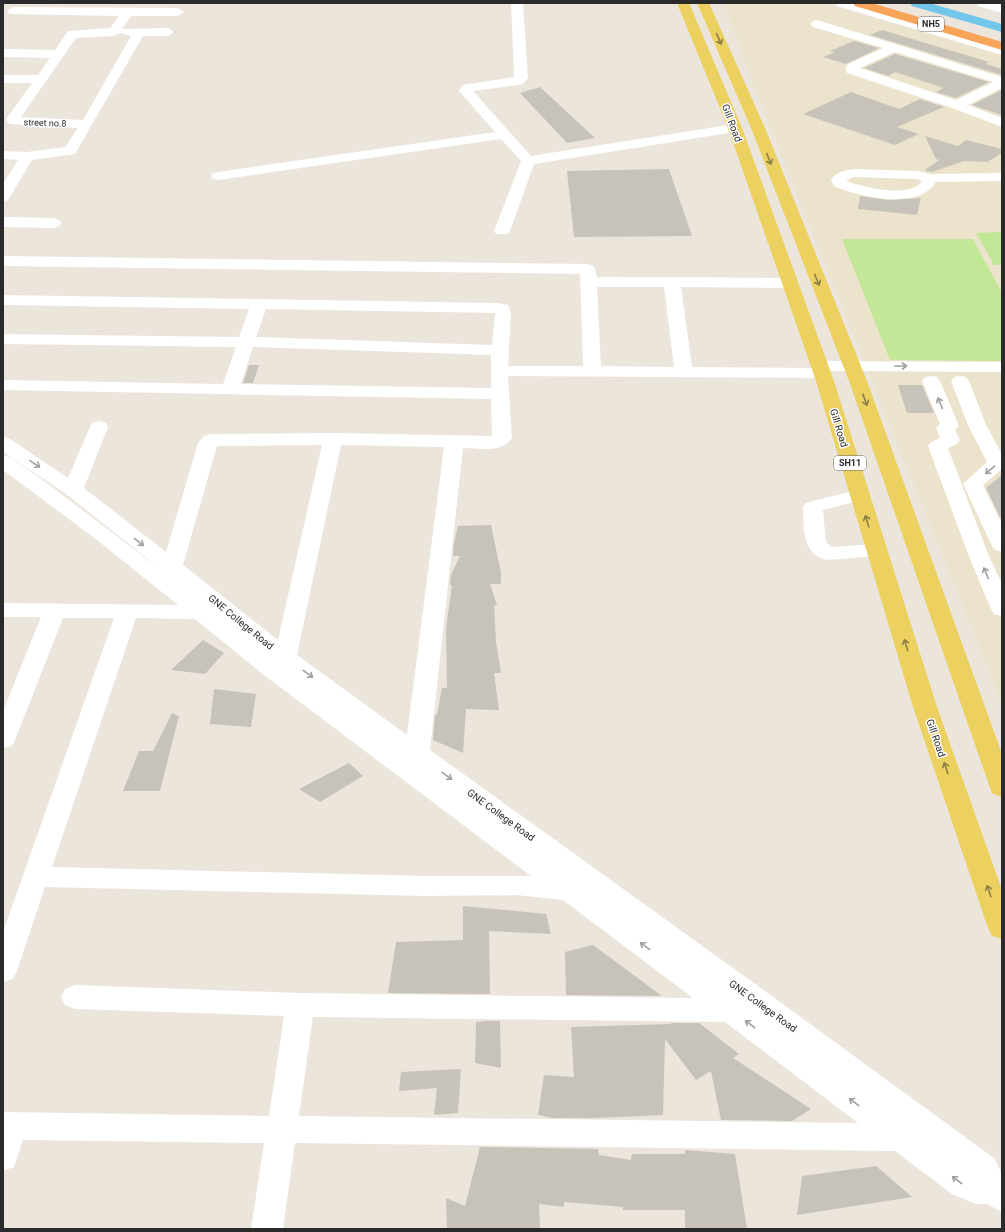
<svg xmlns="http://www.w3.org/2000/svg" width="1005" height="1232" font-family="Roboto,sans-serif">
  <rect width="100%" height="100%" fill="#ebe5dc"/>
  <path fill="#ece3cc" d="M724,3H822L1002,55V704L751,79Z"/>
  <path fill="#c2e796" d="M1002,232V265H994L976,233Z
    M842,239H973L1002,293V361L890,360Z"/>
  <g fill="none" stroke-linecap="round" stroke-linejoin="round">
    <path fill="#72c6ea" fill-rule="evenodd" d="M910,3H929L1002,24V32L912,6Z"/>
  </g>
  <path fill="#c7c3ba" d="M882,30L989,62L986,64L1002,69V75L870,35Z
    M854,41L879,48L846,64L823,57L835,52L830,51Z
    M895,54L989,82L956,98L936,92L944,88L895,72L888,76L864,68Z
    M540,87L595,138L567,143L520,93Z
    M1002,90V115L972,105Z
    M851,92L899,109L920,99L944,107L897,127L919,134L895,145L803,114Z
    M925,136L958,146L966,140L1002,149V153L987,162L964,161L932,172L926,171L925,170L939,160L936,159Z
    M669,169L692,236L574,237L567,171Z
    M860,196L888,200L921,198L917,215L858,209Z
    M249,365H259L253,383H243Z
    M898,385H922L934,413H907Z
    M1002,475V521L986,488Z
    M491,525L501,573V584H490L497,605H494L496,642L501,673H494L499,710L466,709L463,753L433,740L435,715H437L442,688H447L446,629L452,585H450L451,575L460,556H453L454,543L458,526Z
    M203,640L224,653L205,674L171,670Z
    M214,689L256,694L251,727L210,724Z
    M172,713L179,716L160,791H123L139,751H153Z
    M349,763L363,776L320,802L299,789Z
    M463,906L546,914L551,934L489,931L490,994L388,993L396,942L463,940Z
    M593,945L662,996L566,995L565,952Z
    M486,1021H500L501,1068L475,1063L476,1022Z
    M671,1023H699L739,1054L733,1058L811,1109L792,1121L721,1120L711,1071L696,1080L665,1039L663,1115L594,1118H553L538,1115L544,1075L574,1077L571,1027L671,1024Z
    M461,1069L458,1113L434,1115L437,1088L399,1091L401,1072Z
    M480,1147L598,1149L599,1155L631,1160L632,1154H685V1150L735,1154L747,1229H685V1210H623V1207L564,1202V1207L539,1204L540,1229H447L446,1198L465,1206Z
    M876,1166L912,1197L797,1215L802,1176Z"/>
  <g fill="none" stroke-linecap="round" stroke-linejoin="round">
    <path fill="#fff" fill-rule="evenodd" d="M511,3H523L528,78L523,84L518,85L473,91L531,156L735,124L740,125L742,128L740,131L735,132L534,164L510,231L508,234H496L494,231L521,161L501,139L218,180L213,179L211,176L213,173L218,172L495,132L459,91L463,85L514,77Z
      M835,3H854L1002,47V55L837,6Z
      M976,3H995L1002,5V13L978,6Z
      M13,7L178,8L184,12L178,16H131L122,29L168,28L174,32L168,36H143L75,154L32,160L8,200L3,202V184L18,160L3,159V151L27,152L65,147L78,128L9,124L6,119L32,83H3V75H38L50,58L3,57V49L55,50L68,31L110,28L119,16L9,14L7,11ZM120,33L131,36L83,120L21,117L76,38L114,36Z
      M817,20L1002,77V88L968,105L1002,118V127L952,108L847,73L845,69L848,64L883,48L813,27L811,24L813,21ZM895,52L993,82L956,100L860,68Z
      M853,169L917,171L931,174L1002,173V181L936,182C919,211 859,197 834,186L831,180C836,172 844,171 853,169ZM853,177L917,179L922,181C911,199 862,187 846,181Z
      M3,217L54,218L59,220L62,223L59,226L54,228L3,227Z
      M3,256L588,264L594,266L597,277L790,278L796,280L798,283L796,286L790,288L681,287L692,367L812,368L811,366L814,362L820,361L1002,362V372L830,371L831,373L828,377L822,378L508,376L512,438C501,454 480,448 463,448L430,750L758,986L994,1158L1002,1174V1212L987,1204H976L952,1194L895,1151L295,1143L283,1229H251L264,1143L23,1140L14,1167L3,1171V1112L269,1116L284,1016L75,1009L65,1005L61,997L65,989L75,985L300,993L693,998L563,900L516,895L428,896L45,887L17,971L13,979L3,982V932L114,618H63L15,740L12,746L3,748V711L41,617H3V603L178,605L97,540L3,470V455L10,457L44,481L164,572L66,494L3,452V437L10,439L68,478L90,427L92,423L99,421L106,423L108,427L84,488L166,552L198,443L204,436L211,434L333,433L492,436L491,399L3,390V380L223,384L236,347L3,344V334L239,337L249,309L3,305V295L497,303L508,305L511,313L508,366H583L580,274L3,266ZM597,287H664L674,367L601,366ZM266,309L495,313L492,345L256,337ZM253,347L491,355V388L241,384ZM322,445L278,640L183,565L217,446ZM341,445L444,447L407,735L297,655ZM136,618L195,619L260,672L531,876H428L52,867ZM313,1017L725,1022L858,1123L299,1116Z
      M931,376L937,377L940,381L959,426L955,430L960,440L957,444L948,448L988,554L1002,584V616L994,614L991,609L968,554L928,446L931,442L940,438L936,428L940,424L922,381L925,377Z
      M960,376L966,377L969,381L986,425L1002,454V469L983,485L1002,524V552L995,550L992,546L963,484L987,462L968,425L951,381L954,377Z
      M860,489L867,491L870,495L867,499L823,510L826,542L832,547L877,544L884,545L887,550L884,555L877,556L827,560C801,554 804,528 803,507L806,503Z"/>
    <path fill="#ecd161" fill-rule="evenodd" d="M677,3H689L742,128L834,381L937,707L1002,890V939L992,936L988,928L913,707L816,381L728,128Z
      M697,3H709L765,128L867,381L1002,754V797L993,794L990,788L849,381L751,128Z"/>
    <path fill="#f8a55a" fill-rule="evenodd" d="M853,3H872L1002,42V50L855,6Z"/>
  </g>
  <defs><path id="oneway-shaft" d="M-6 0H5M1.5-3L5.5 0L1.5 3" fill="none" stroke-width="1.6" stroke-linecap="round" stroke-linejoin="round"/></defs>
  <g stroke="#8b7e46">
    <use href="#oneway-shaft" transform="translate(719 39) rotate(67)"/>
    <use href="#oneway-shaft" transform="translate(769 159) rotate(69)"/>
    <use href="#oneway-shaft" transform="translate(817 280) rotate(68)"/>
    <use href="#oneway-shaft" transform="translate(865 400) rotate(70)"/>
    <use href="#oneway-shaft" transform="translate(867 521) rotate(-107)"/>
    <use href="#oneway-shaft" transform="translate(906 645) rotate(-107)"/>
    <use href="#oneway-shaft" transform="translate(946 768) rotate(-109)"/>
    <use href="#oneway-shaft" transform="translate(989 891) rotate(-109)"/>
  </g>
  <g stroke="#9f9f9f">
    <use href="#oneway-shaft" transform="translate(901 366)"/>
    <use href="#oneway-shaft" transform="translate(940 403) rotate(-113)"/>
    <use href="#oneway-shaft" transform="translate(35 464) rotate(34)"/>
    <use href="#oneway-shaft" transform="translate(990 470) rotate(140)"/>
    <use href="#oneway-shaft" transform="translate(139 542) rotate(38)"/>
    <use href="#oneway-shaft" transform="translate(986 573) rotate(-112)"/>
    <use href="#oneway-shaft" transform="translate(308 674) rotate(36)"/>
    <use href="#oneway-shaft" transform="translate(447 776) rotate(36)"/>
    <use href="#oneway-shaft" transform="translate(645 946) rotate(-144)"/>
    <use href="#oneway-shaft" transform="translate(750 1024) rotate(-143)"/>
    <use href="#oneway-shaft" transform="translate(854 1102) rotate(-143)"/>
    <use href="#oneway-shaft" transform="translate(957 1180) rotate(-143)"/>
  </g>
  <g text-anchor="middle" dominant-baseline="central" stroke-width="3" stroke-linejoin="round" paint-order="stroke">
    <g fill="#fff" stroke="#6a6a6a" stroke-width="1">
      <rect x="918" y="17" width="26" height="14" rx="3"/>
      <rect x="834" y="456" width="32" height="14" rx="3"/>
    </g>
    <g font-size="9" font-weight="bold" fill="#2a2a2a">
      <text x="931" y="24">NH5</text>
      <text x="850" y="463">SH11</text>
    </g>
    <g font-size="9" fill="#2a2a2a" stroke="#fff">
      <text transform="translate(45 123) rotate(2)">street no.8</text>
    </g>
    <g font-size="10" fill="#2a2a2a" stroke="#fff">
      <text transform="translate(732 123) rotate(69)">Gill Road</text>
      <text transform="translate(839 428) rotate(73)">Gill Road</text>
      <text transform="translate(241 622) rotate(39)">GNE College Road</text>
      <text transform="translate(936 738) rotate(71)">Gill Road</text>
      <text transform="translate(501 815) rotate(36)">GNE College Road</text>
      <text transform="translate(763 1006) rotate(36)">GNE College Road</text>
    </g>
  </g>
  <rect width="1005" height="1232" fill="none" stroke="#2a2a2a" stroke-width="8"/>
</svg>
